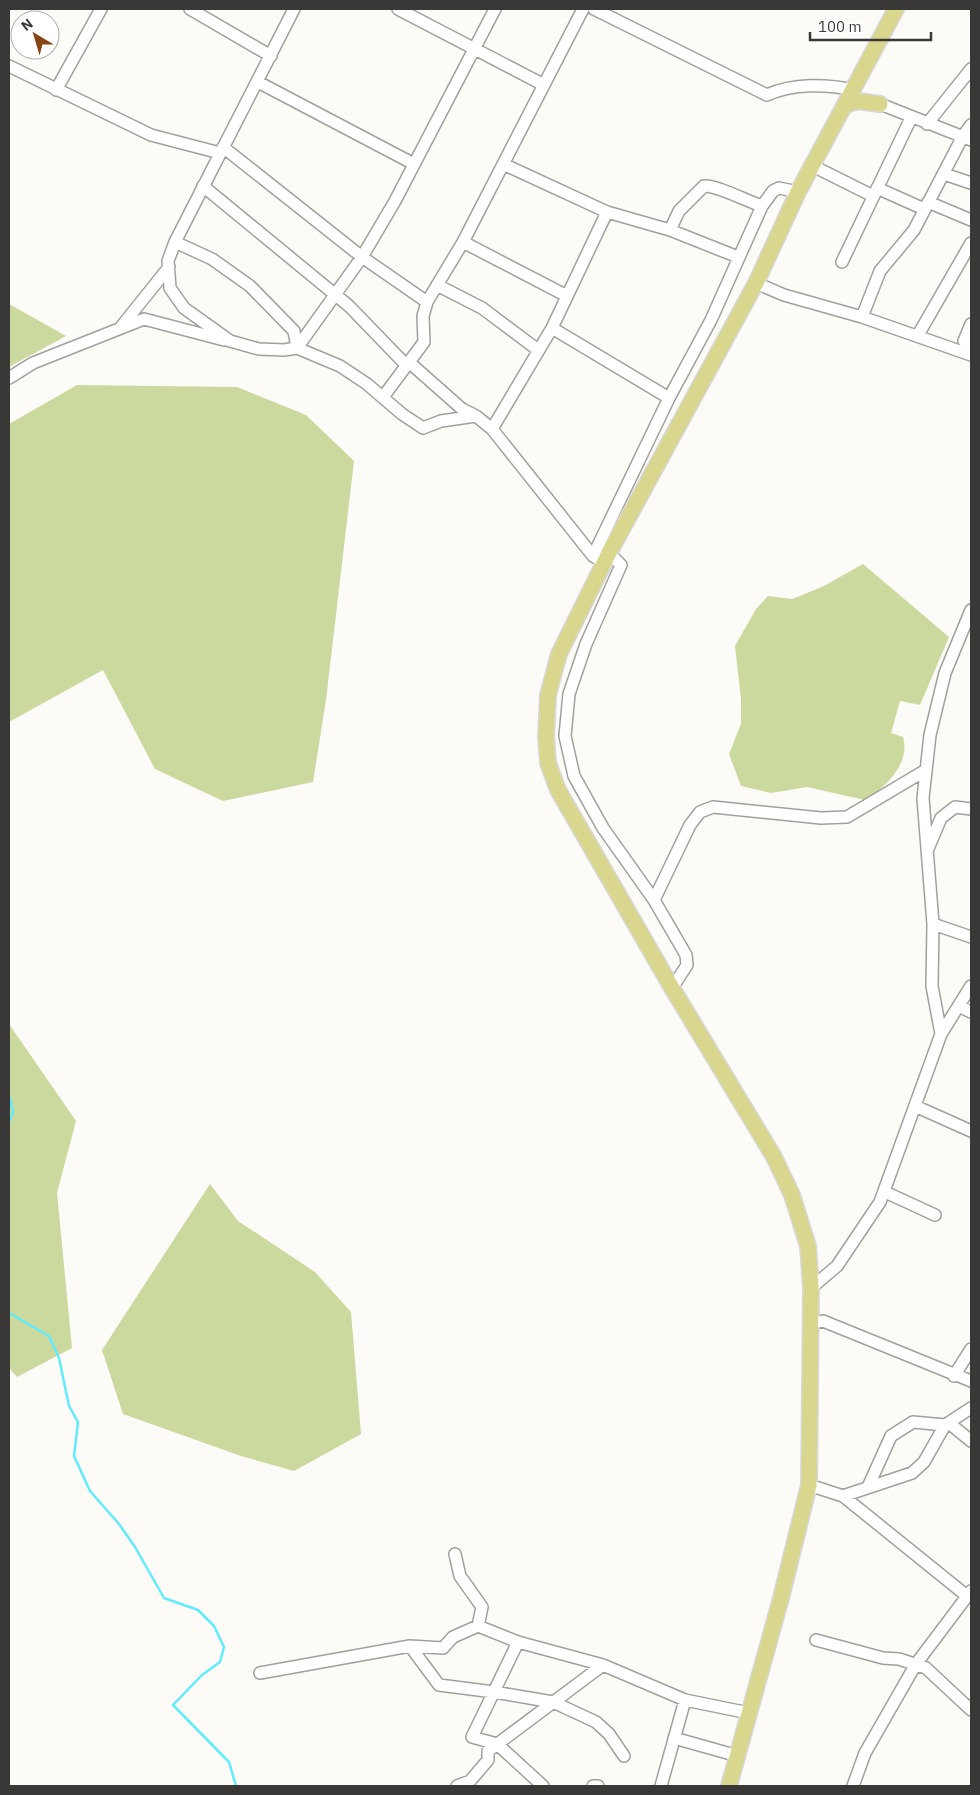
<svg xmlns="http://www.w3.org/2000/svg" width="980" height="1795" font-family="'IBM Plex Sans',sans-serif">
  <rect width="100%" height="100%" fill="#fcfbf7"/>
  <path fill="#ccd99e" d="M9,304L66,336L9,367Z
    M77,385L237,387L306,415L354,461L326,700L313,782L223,801L155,769L103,670L9,722V424Z
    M863,564L949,637L920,705L900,701L891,733L903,737C911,763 886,787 865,800L807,787L771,793L741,786L729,754L741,724V699L735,646L756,609L768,596L792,599L822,587Z
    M9,1024L76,1121L57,1193L72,1348L17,1377L9,1368Z
    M210,1184L238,1221L315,1272L351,1312L361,1434L294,1471L241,1456L123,1414L102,1350Z"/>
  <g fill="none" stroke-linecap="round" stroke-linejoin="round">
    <path stroke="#61ecfd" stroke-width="2.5" d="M9,1095L13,1112L9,1122
      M9,1313L49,1336L59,1358L69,1406L78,1422L74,1456L90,1491L119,1524L135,1547L164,1598L198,1610L214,1626L224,1647L220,1662L202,1675L173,1705L229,1762L236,1786"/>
    <defs>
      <path id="minor" d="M190,9L271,56
        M294,9L175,242L168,261L170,288L184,308L230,341L259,349L284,350L297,348L340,366L367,384L402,414L423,428L441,421L476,416
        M398,9L544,85
        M594,9L767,95C793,83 827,84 854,90
        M9,66L151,135L220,153
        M258,82L414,164
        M56,90L101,9
        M880,104L971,140
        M927,124L971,69
        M223,147L362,257L427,302
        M503,164L607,212L670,230L738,257
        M813,166L873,196
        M944,174L971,183
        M203,186L349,306L407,366
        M877,188L924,209
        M928,202L971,220
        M670,230L679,211L704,186C716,185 747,201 762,206
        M175,242L212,259L250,286L294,331L297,348
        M463,242L567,296
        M842,262L911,118
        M756,283L784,295L862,317L971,355
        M437,285L482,308L538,350
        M862,317L880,271L914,230L963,136L971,125
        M971,324L964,341L971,349
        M121,327L169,267
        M552,328L669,398
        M918,335L971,243
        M297,348L362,257L395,201L495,9
        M410,363L462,409L476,416L492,429L593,556L598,559
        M9,378L33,363L144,319L224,340
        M383,397L424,342L423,316L427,302L463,242L583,9
        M492,429L552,328L607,212
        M609,553L621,565L586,644L569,694L565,736L574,776L603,828L654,900L686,955L687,965L672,988
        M593,556L669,398L711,320L762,206L773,191L779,188L798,192
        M927,851L941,818L955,807L971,809
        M654,900L690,825L700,812L713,807L821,818L847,817L926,770
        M933,924L971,937
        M959,1006L971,1012
        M941,1034L932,986L933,924L923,798L930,735L945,673L971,610
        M915,1106L971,1131
        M885,1192L935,1215
        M811,1288L837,1266L880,1202L941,1034L971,986
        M810,1324L823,1321L971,1381
        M954,1376L971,1349
        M949,1423L971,1441
        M809,1485L843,1496L967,1596
        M868,1487L891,1436L913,1422L945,1425
        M843,1496L912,1473L924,1462L945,1425L971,1408
        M455,1554L460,1576L482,1607L478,1626
        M816,1640L883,1658L899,1659L926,1668L971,1710
        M518,1642L472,1737L497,1744L543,1786
        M410,1646L439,1685L494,1692L553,1702L596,1722L609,1734L624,1756
        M260,1673L410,1646L443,1648L453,1637L478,1626L518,1642L603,1665L685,1700L749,1713
        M674,1738L738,1756
        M457,1786L470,1781L488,1760V1751L603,1665
        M593,1786H598
        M661,1786L685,1700
        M853,1786L865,1753L916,1664L971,1591"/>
      <path id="major" d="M846,105L857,101L880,104
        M729,1786L781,1598L809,1485L811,1288L808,1246L792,1195L774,1157L672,988L558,790L548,763L546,737L548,695L559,654L609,553L756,283L798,192L896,9"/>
    </defs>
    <use href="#minor" stroke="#a0a09c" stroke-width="14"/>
    <use href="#major" stroke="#d7d7d7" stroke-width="18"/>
    <use href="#minor" stroke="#fff" stroke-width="11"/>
    <use href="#major" stroke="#d9d68d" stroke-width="15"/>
  </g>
  <rect width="980" height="1795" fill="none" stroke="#393837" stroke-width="20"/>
  <g transform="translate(35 35) rotate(322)"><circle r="24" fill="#ffffff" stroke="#b0afaf"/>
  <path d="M0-4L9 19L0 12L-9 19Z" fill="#874515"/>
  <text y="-8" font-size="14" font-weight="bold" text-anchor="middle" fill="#393837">N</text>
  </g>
  <path d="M810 32v8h121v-8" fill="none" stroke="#393837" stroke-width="2.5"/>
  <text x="818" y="32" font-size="15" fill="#393837" stroke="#ffffff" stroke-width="4" paint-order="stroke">100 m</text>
</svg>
